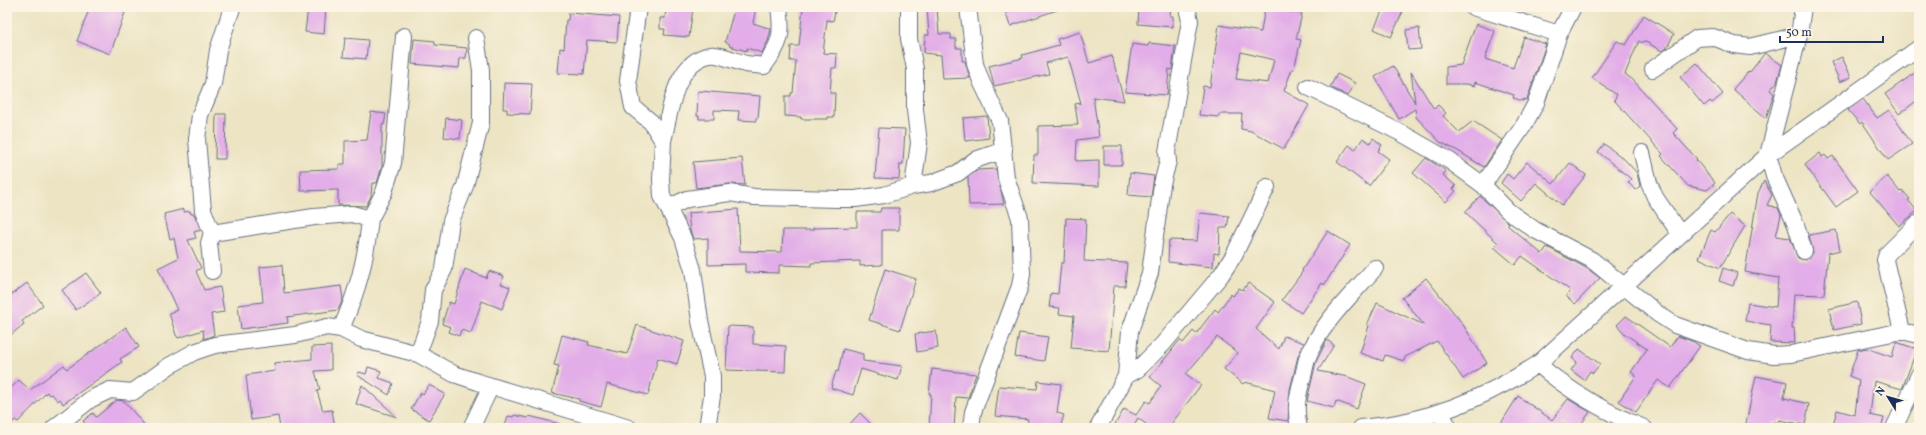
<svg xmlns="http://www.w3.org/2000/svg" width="1926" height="435" font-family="Vollkorn,serif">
  <rect width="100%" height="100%" fill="#fcf5e5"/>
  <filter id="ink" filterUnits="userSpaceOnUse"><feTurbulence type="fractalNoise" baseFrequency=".025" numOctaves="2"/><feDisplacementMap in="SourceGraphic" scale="8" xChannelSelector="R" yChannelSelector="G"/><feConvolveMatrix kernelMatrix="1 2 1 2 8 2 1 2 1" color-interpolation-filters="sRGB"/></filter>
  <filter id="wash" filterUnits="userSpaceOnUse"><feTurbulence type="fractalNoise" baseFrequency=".012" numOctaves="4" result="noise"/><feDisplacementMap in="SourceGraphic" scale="16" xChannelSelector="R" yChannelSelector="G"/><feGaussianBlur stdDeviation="0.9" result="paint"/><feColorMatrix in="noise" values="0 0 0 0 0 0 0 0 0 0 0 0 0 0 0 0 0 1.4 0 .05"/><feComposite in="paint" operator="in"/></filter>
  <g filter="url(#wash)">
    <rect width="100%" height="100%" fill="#ece4c3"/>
    <g id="blocks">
      <path fill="#e2ade8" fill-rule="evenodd" d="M90,7H127L110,54L77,41Z
        M308,7H326L324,34L305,32Z
        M666,7L693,8L689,37L664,35L665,29H660V18H665Z
        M735,7H756L753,23L771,29L768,41L762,53L747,48V51L729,46L730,44L725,42Z
        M803,7H836L833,21L827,20L823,53L837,54L836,68H832L830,93H835L834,117H828V119H801V117L785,116V96H791V93H793L796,61H790L791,46H799Z
        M937,7L939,34H951V39H956V48H962V61H965L970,78L943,79L941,55L924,53L925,35H929L927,8Z
        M1004,7H1060V9L1010,26Z
        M1139,7H1171L1170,16H1173V27L1138,24Z
        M1265,7L1302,14L1296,39L1301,40L1294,69H1292L1284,91L1309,105L1284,149L1251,131L1241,129L1242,114H1219V117L1199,115L1203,86L1210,87L1219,25L1261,32ZM1241,52L1274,60L1268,83L1236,79Z
        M1384,7H1405L1391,37L1374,29Z
        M569,13L619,17L617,42L587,40L584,74L558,73L560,48L564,49L566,20H568Z
        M1644,15L1674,34L1666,49L1662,51L1644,41L1642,43L1639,41L1625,74L1633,80L1677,129L1673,133L1697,159L1696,160L1715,183L1707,190L1688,186L1661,156L1663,154L1614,100L1617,95L1592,78L1617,41L1626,45Z
        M1476,24L1495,31L1485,59L1513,68L1524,37L1546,44L1527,100L1524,99L1523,101L1513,98L1514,95L1475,82L1474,86L1467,84H1446V67L1461,65Z
        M1419,28L1421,49L1408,50L1406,30Z
        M1080,32L1089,63L1112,56L1124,101L1093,97L1099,137L1077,140L1076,161L1099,160V186L1033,183L1034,155H1038V126L1078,125L1075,104L1081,103L1068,57L1046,63L1049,74L994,86L989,66L1023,58L1022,55L1059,45L1057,39Z
        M345,38L368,40L366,59L343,57Z
        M414,39L435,41V45L467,48L466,58H460L459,68L412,64Z
        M1149,43L1175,46L1172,70L1169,69L1167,95L1125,92L1132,44L1148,46Z
        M1765,53L1782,65L1777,82L1770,90L1774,94L1766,118L1733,89L1749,71L1750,72Z
        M1842,57L1851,77L1840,82L1831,62Z
        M1697,63L1723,94L1712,103L1710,101L1704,106L1680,77Z
        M1393,66L1415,103L1411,72L1434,109L1438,105L1446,113L1443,116L1459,132L1473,121L1502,140L1484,167L1458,151L1440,142L1416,117L1415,109L1399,119L1375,77Z
        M1919,70V99L1899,114L1885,94Z
        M1337,74L1355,83L1348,96L1330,87Z
        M504,83L532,84L530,114L507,113V109H503Z
        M698,91L760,96L758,118H756V121L738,120L739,111L714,110V119H699V116H697Z
        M1863,99L1877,118L1889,110L1912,144L1888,160L1862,122L1860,124L1848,110Z
        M371,112L386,114L384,125L382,124V166L377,183H372L371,196L366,206L338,205V190L301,191L300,170L339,169V164H345V141L367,140Z
        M216,114H226L225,159H215Z
        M987,116L989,138L965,141L963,118Z
        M446,118L462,120L460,139L444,137Z
        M879,128L905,129L903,164H900L899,179L875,178Z
        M1363,138L1370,143L1373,138L1382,145L1378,151L1389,159L1369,186L1337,162L1349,145L1355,150Z
        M1604,144L1623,158L1637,173L1640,186L1635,190L1628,182L1631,179L1598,152Z
        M1104,146H1122V165H1104Z
        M1820,153L1822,157L1825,155L1828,159L1833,156L1858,191L1836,207L1805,165Z
        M742,158L745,185L729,184L696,188L693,162Z
        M1426,158L1446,171L1443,175L1456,186L1453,189L1456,191L1446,202L1413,173Z
        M1527,162L1553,184L1570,163L1586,175L1562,205L1536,183L1521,201L1501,183L1507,174L1513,179Z
        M996,169L1004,204L969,205L968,177L978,170Z
        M1130,173L1154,176L1151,197L1128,195Z
        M1887,176L1900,192L1902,190L1910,199L1908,200L1917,211L1899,226L1870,192Z
        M1764,181L1772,195L1767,205L1778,208L1781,215L1776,236L1790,238L1798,258L1806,260L1813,253L1809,235L1836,230L1840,250L1828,253L1824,295L1794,294L1792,328H1794L1795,343L1770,342L1771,325L1745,321L1748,303L1776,307L1778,278L1745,272L1758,193Z
        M1480,196L1509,223L1507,225L1542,254L1547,247L1588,269L1600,278L1575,304L1566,296L1571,291L1522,256L1515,265L1494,247L1498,243L1465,212Z
        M881,208H899V230H882V265L860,266V261L811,263V266L779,265V273L745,272V264L708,265V238L693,239L690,230L688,213L738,209L740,251L782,252L783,230H813V228L857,227V212H880Z
        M184,209V212L190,211L191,214H194L201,230L194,232L196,238L188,240L201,268L196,271L204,290L220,287L224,312L211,314L214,335L204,339L203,330L178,338L176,335L169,313L177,310L158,268L178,258L174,238L170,239L164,214Z
        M1200,213L1229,216L1227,228H1220L1219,254L1214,253L1213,267L1168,262L1169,240L1197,241Z
        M1730,214L1745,226L1720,268L1699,258L1711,230L1715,232Z
        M1066,218L1086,219L1084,261L1127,263L1125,286H1114L1109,351L1071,348L1074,316L1059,314L1060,308L1049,307L1051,293L1058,294L1061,263H1064Z
        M1328,231L1350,245L1324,285L1322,283L1301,313L1282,300L1303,271L1302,270Z
        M282,265L284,293L341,286L343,299L338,310L287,317L288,323L241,329L238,305L263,302L260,267Z
        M1723,268L1737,273L1733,286L1719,281Z
        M465,269L486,278L489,271L504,276L501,284L510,287L502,309L482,301L471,333L461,330L459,336L449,332L451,327L442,324L449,302L454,304Z
        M885,269L916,279L900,330L869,320Z
        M86,273L101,293L76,310L62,290Z
        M1426,278L1462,323L1487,363L1463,379L1437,341L1405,357L1404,361L1385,355L1383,361L1360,353L1369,326L1367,325L1377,303L1424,325L1402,298Z
        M27,283L43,305L22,321L24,324L7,338V306L11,303L7,298Z
        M1248,283L1275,302L1256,329L1279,349L1284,336L1304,343L1298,356L1290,390L1288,421L1269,418L1275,390L1245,382L1243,384L1224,369L1238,353L1217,337L1186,374L1201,385L1168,428H1151L1138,418L1132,428H1113L1124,409L1136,415L1146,401L1150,403L1161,386L1150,377L1180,340L1183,343L1193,331L1196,334L1215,309L1218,312L1231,294L1233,296L1239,288L1243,290Z
        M1857,302L1861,324L1834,330L1829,309Z
        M1626,316L1670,347L1678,336L1694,342L1700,346L1670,388L1658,380L1636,412L1619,401L1636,376L1631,372L1647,349L1625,334L1617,325Z
        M637,325L684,341L677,364L658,358L648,395L607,384L601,407L579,401V399L552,393L559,366L554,365L562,335L589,342L588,345L627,354Z
        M728,326L753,327V344L786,346L785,372L726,370Z
        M126,327L139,347L120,359L122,362L63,404L60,399L58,401L52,394L49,395L47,392L18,422L15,420L7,428V392L19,380L30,390L64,365L67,369Z
        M936,331L938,348L917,352L915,334Z
        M1019,333L1048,337L1044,361L1015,357Z
        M1327,340L1334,345L1318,371L1348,377L1366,384L1357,409L1336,401L1334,408L1307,401L1316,362Z
        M1896,342L1917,349L1902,389L1874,381L1870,415L1884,418L1881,428H1832L1837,410L1855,415L1859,380L1849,376L1858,350L1866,348L1892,357Z
        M331,346V370L315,371L320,390L317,391L323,411L332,410L335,428H280L278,416L251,420L246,375L275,371L274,363L312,359V347Z
        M843,349L863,354V361L902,366L898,380L861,369L853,395L831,388L836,371L838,372Z
        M1579,349L1600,364L1593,373L1590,371L1584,380L1571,370L1577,362L1572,358Z
        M368,367L381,371L379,378L393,383L389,395L357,375L359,372L366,374Z
        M932,369L976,374L968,398L956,397L954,428H929L931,394H929Z
        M1756,376L1787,382L1784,398L1809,404L1805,425L1779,420V423L1773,422L1772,428H1745Z
        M1038,381L1061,384L1057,413L1064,415L1060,428H1027L1028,419L995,416L999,386L1037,389Z
        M362,385L397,417L356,404Z
        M429,385L445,394L429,420L411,409L421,392L423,394Z
        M1518,396L1552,420L1568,399L1590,412L1578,428H1569L1563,423L1561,426L1565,428H1498Z
        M117,400L124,401L147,428H83L86,425L83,421L93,413L96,417Z
        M860,413L875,428H846Z
        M514,415L528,418L529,416L560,424L559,428H510L505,426L508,416L513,417Z"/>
    </g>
  </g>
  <g filter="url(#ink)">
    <use href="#blocks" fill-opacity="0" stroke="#646e81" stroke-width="1"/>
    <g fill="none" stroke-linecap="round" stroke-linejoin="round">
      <defs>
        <path id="minor" d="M638,7L628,81L633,107L651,122L663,141L661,179L662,196L683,238L693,270L700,321L712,376V396L707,428
          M909,7V39L915,69V110L919,143L913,186
          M968,7L975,64L981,81L1000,121L1006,178L1020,218L1022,274L1020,286L973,412L971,428
          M1473,7L1559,34
          M1803,7L1799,35L1768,155L1774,176L1796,225L1804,251
          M232,8L218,50L213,84L200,115L197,139L203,210L212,233L314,217L352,214L370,219C366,260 358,290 341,329
          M1653,69L1697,38L1713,37L1734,45L1750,47L1799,35
          M1308,87L1403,134L1450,161L1483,185L1508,211L1535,230L1592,260L1658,314L1675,325L1748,351L1774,355L1791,354L1902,331L1919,335
          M663,141C670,113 674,62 710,55C718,53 737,62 746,64C752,65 758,65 764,66C781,43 783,35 779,7
          M1642,153L1649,183L1655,197L1680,234
          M1483,185L1524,125L1536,103L1559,34L1573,7
          M668,208L687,199L730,193L754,197L838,199H855L884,195L913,186L931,183L958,173L975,160L1004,150
          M370,219L384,192L393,163L404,36
          M212,271L209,243L212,233
          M1902,331L1885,260L1887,254L1917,224
          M418,354L430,321L433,290L444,269L451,221L465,186L481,123V70L476,38
          M1538,364C1570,392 1605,412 1644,428
          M1126,376L1138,369L1163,344L1221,275L1234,255L1267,187
          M1441,413L1449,428
          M54,428L91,399L110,390L133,392L169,366L194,352L215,345L295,335L327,327L341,329L361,339L418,354L454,374L478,382L629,428
          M471,428L491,386
          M1098,428L1126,376L1130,331L1150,273L1162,184L1168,161L1167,152L1190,21L1187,7
          M1299,428C1295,410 1297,397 1302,380C1304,373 1305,366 1307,359C1320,324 1351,296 1375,268
          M1361,428C1426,423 1483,399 1538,364L1768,155L1919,48
          M1894,428L1919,375"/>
      </defs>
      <use href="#minor" stroke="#646e81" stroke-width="18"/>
      <use href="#minor" stroke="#fff" stroke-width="16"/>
    </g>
  </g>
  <rect width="1926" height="435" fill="none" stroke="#fcf5e5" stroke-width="24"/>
  <g transform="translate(1888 397) rotate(307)" stroke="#fcf5e5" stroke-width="3" paint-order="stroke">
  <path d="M0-3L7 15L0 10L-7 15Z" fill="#1b2f5e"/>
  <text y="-6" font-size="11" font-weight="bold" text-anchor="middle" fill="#1b2f5e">N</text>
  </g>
  <path d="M1780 36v6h103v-6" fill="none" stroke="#1b2f5e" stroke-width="2"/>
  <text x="1786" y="36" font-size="12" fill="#1b2f5e" stroke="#fcf5e5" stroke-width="3" paint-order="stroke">50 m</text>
</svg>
